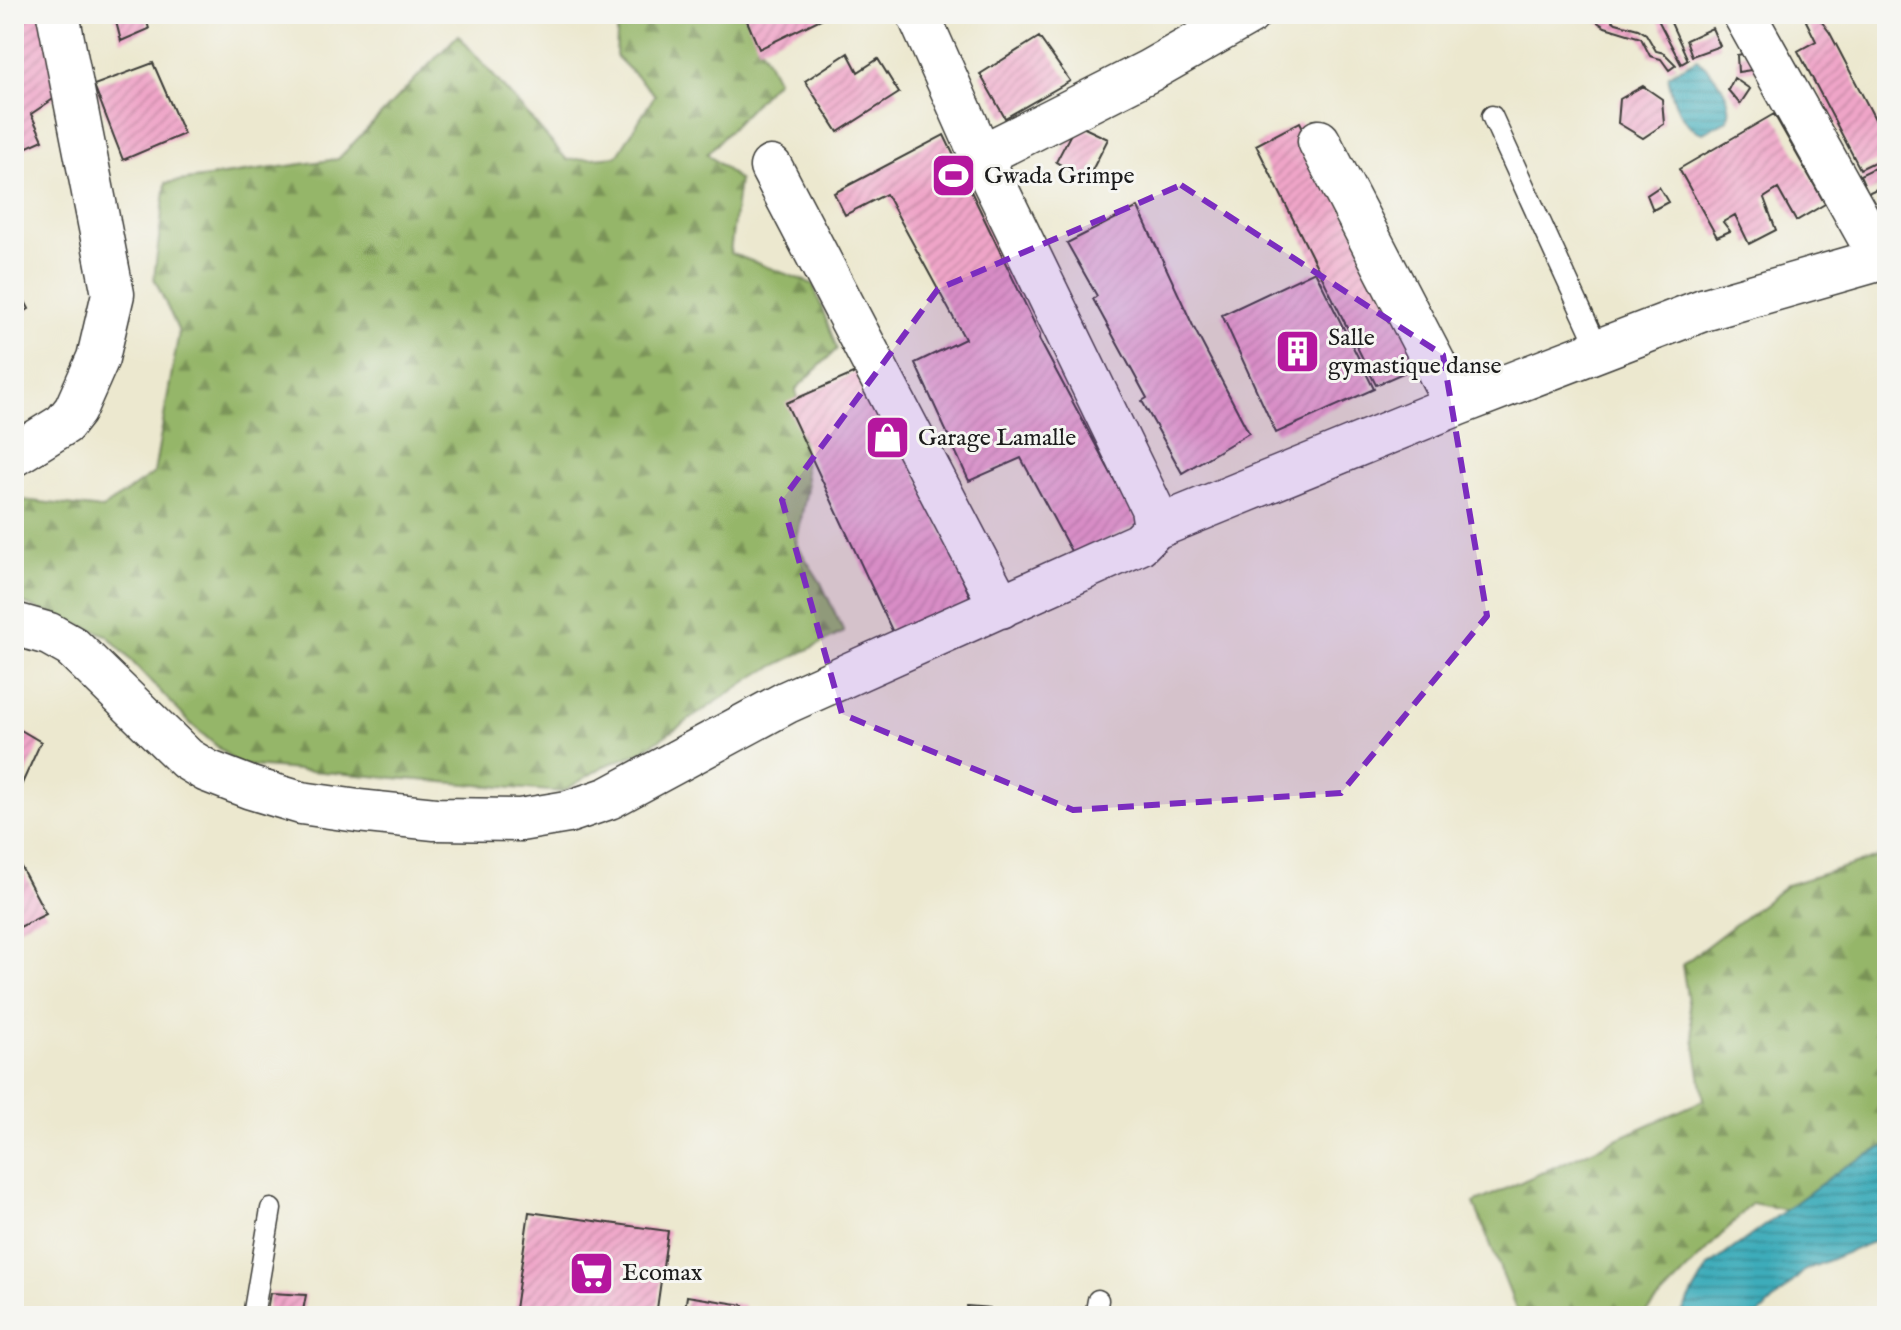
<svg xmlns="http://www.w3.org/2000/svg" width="1901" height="1330" font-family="'IM FELL English',serif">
  <defs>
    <pattern id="forest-firs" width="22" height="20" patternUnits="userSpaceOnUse" patternTransform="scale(2)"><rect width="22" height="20" fill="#95b669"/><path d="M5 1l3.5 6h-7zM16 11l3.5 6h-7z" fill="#799356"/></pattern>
    <pattern id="water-rules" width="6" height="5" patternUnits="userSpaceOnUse" patternTransform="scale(2)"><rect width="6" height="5" fill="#3dacba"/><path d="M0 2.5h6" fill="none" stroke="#328b96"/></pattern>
    <pattern id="building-hatch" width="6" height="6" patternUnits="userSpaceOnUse" patternTransform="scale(2)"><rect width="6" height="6" fill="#efa5c8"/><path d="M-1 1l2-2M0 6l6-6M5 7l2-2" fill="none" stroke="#cc8dab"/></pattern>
  </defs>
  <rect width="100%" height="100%" fill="#f6f6f2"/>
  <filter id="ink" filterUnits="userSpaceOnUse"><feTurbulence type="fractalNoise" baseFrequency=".0125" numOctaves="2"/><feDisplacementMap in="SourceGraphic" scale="16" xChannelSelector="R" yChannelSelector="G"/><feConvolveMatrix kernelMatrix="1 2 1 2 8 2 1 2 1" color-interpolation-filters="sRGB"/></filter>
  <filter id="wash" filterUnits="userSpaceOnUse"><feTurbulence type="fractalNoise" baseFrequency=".006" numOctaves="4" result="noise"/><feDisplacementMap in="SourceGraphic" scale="32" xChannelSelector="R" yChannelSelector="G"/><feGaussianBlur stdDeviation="1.8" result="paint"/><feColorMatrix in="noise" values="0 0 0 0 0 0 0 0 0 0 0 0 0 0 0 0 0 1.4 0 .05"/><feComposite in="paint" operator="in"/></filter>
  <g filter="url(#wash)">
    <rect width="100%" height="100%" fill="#ece8cf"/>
    <path fill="url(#forest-firs)" stroke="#586942" stroke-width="2" d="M618,14H744L777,80L707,154L739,180L730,253L813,284L837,349L796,389L807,489L796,544L821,583L844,632L758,674L639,753L604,766L562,792L239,765L192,725L107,635L14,600V499L102,509L154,473L179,332L154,278L166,183L338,159L458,35L567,160L617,156L655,95L616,56Z
      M1887,854V1230L1752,1203L1643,1316H1519L1474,1203L1704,1100L1682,965L1787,885Z"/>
    <path fill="url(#water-rules)" stroke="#2c646b" stroke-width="2" d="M1697,59C1713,72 1737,99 1727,120L1703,133C1680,126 1671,97 1668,75Z
      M1887,1145V1236L1805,1270L1758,1316H1680L1708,1267L1844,1167Z"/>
    <g id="blocks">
      <path fill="url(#building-hatch)" d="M14,14H47L65,91L31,114L43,140L14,153Z
        M114,14H145L149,29L121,41Z
        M744,14H831L759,49Z
        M1592,14H1604L1616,23L1638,29L1646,34L1656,51L1664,53L1676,65L1669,70L1661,59L1650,56L1641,38L1605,27L1596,21Z
        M1655,14H1667L1688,60L1681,64Z
        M1816,14L1830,33L1887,142V156L1860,169L1798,51L1816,41L1806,21Z
        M1712,28L1720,46L1692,56L1686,40Z
        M1039,37L1070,81L1005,118L980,74Z
        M1754,52L1758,69L1738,72L1737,55Z
        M848,53L858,72L878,59L899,93L838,132L805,81Z
        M153,63L184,134L123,160L94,85Z
        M1734,78L1750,89L1740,104L1728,90Z
        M1643,86L1662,99L1664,124L1643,138L1618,123L1620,99Z
        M1774,114L1825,204L1796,221L1778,189L1764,198L1776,230L1749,244L1735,215L1723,222L1730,231L1717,237L1679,169Z
        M1300,122L1421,365L1376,385L1256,145Z
        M1076,124L1108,139L1087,180L1056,162Z
        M944,135L1040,335L1039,339L1138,524L1073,555L1021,458L969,481L915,363L965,339L886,194L845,215L834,193Z
        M1887,162V184L1868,193L1860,175Z
        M1659,187L1668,202L1653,210L1647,195Z
        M1138,207L1194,328L1249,433L1182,473L1142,401L1147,398L1093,299L1097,296L1067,243Z
        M1315,271L1374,389L1276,433L1222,315Z
        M14,280L29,309L14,318Z
        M869,367L972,601L896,639L786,403Z
        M14,726L41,742L14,801Z
        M21,867L46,914L14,930V871Z
        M529,1212L668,1231L656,1316H514Z
        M270,1293L306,1295L302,1316H266Z
        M687,1296L744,1305L743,1316H684Z
        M967,1306L990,1308L989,1316H966Z"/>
    </g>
  </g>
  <g filter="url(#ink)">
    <use href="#blocks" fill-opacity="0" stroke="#3b3b37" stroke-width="2"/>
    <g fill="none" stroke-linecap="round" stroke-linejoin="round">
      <defs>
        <path id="service" d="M1492,116L1599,350
          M253,1316L271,1209
          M1095,1316L1098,1300"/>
        <path id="minor" d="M918,14L981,156L1152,508L1155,528
          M1319,141L1456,405
          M981,156L1149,71L1249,14
          M771,167L1001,607
          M14,455L64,424L75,410L98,358L113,294L58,14
          M14,624L49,634L72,647L187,759L207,771L251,788L301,803L358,811L435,819L520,820L568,812L609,798L787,702L1139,544L1155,528L1456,405L1703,310L1881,259L1744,14"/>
      </defs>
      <use href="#service" stroke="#3b3b37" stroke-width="23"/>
      <use href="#minor" stroke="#3b3b37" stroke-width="45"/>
      <use href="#service" stroke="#fff" stroke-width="20"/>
      <use href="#minor" stroke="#fff" stroke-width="42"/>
    </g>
  </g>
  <path fill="#7b2cbf" fill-opacity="0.2" stroke="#7b2cbf" stroke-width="6" stroke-dasharray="16 10" stroke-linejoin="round" d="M1181,185L1443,355L1487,616L1341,793L1073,810L842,714L782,500L938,289Z"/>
  <defs>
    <symbol id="stadium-square" viewBox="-11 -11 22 22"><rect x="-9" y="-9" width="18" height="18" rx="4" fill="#b5179e" stroke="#f6f6f2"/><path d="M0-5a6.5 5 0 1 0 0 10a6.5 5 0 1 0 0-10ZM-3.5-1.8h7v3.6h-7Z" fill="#fff"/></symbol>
    <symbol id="building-square" viewBox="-11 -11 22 22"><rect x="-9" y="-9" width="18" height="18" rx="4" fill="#b5179e" stroke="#f6f6f2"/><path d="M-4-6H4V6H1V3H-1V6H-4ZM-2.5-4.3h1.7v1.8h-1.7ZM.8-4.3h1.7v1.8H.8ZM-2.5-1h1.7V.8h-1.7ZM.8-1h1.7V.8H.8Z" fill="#fff"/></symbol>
    <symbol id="shop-square" viewBox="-11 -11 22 22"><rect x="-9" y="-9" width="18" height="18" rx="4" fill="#b5179e" stroke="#f6f6f2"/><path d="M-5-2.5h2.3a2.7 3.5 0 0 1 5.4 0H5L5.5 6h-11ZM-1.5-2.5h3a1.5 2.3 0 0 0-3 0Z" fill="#fff"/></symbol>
    <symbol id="supermarket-square" viewBox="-11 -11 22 22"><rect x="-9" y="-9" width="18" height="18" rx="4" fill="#b5179e" stroke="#f6f6f2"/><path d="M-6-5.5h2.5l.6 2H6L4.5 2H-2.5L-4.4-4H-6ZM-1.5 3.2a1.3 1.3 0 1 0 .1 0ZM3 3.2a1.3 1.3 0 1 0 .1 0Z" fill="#fff"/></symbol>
  </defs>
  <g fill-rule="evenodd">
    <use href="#stadium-square" x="928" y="150" width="51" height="51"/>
    <use href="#building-square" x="1272" y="326" width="51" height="51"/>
    <use href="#shop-square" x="862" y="412" width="51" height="51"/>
    <use href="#supermarket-square" x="566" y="1248" width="51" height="51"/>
  </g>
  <g text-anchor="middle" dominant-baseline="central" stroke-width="6" stroke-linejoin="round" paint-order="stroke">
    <g font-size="24" fill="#1c1c1c" stroke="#f6f6f2" text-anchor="start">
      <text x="984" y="176">Gwada Grimpe</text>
      <text x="1328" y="338">Salle<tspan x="1328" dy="28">gymastique danse</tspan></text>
      <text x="918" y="438">Garage Lamalle</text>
      <text x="622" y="1273">Ecomax</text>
    </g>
  </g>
  <rect width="1901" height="1330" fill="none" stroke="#f6f6f2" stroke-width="48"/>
</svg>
